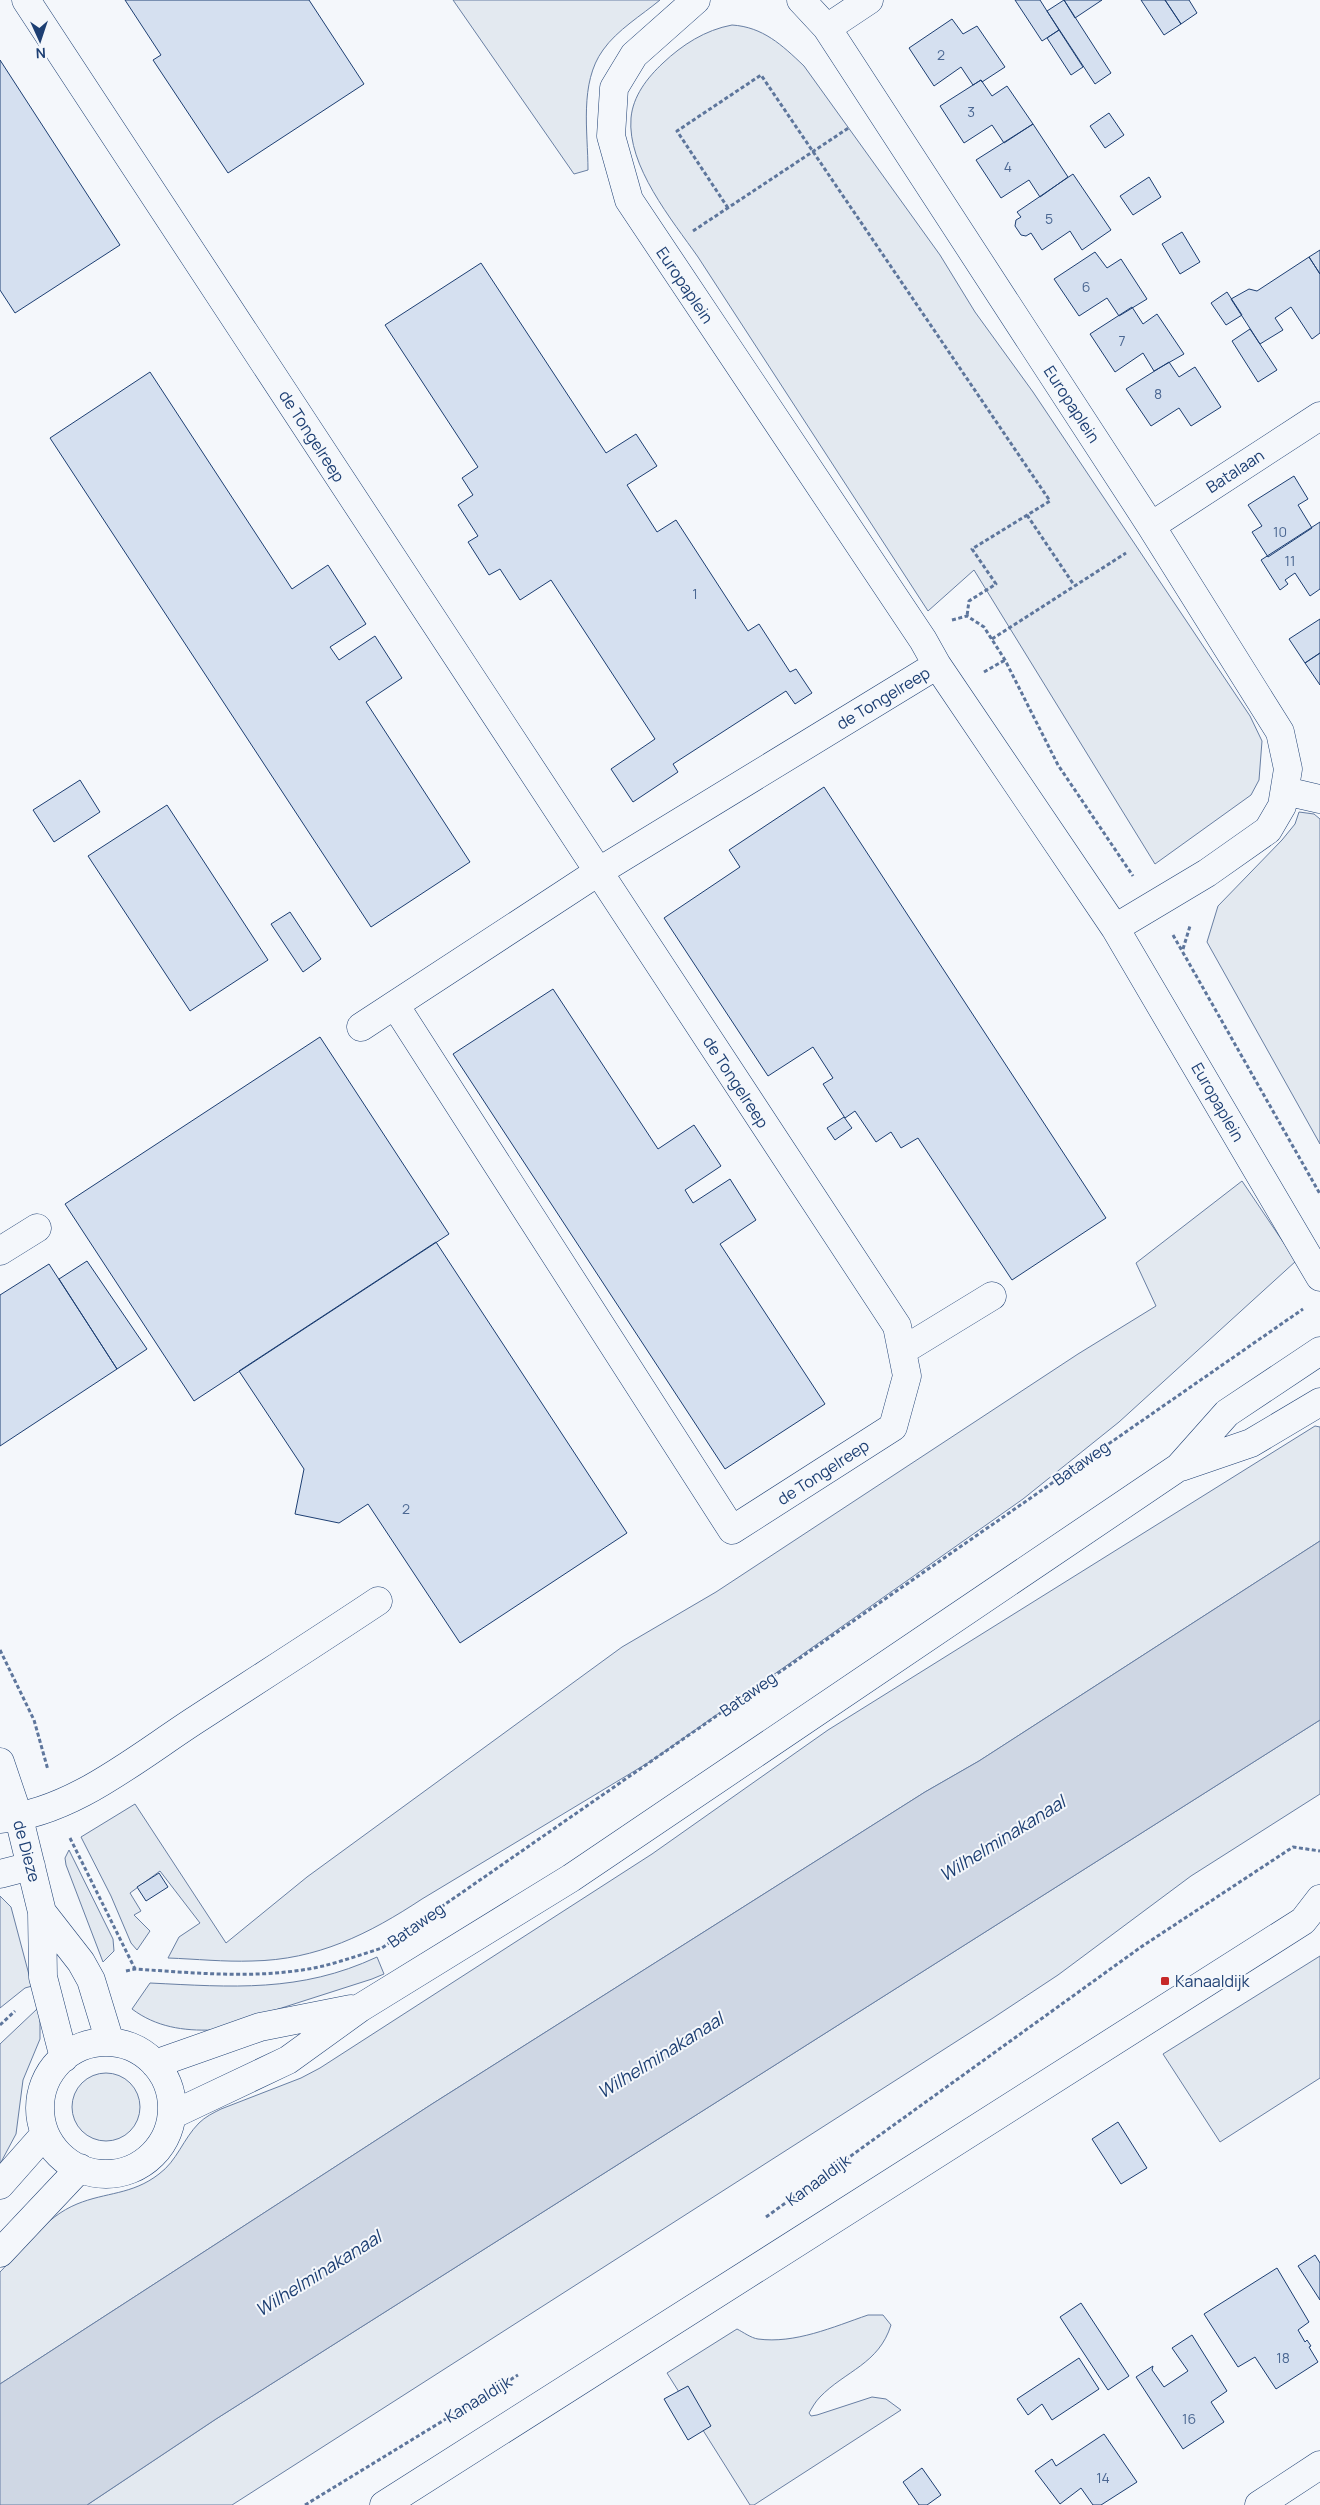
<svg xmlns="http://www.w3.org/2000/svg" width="1320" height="2505" font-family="Manrope,sans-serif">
  <rect width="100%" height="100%" fill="#f4f7fb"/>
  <path fill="#e3e9f0" stroke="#687fa3" d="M453,0H660C642,15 617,30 603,50C579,83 588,132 588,170L574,174Z
    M732,25C763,27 782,45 804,66L940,255L975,312L1033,392L1250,716L1262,741L1259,780L1251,795L1155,864L974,570L928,611L698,257C672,220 627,166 631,118C633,96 647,78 663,63C682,45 705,30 732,25Z
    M1299,812L1314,814L1320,819V1144L1207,942L1218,906L1282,840L1295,824Z
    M1242,1181L1296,1261L1119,1422L1023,1499L651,1761L422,1899C369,1934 317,1960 252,1961C224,1962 196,1959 168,1958L179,1937L200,1923L160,1871L130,1893L141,1911L134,1915L150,1931L137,1950L131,1943L111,1896L81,1837L135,1804L226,1943L307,1877L622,1647L716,1592L1078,1354L1156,1306L1136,1263Z
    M1315,1426L1320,1427V1541L979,1761L925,1792L432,2104L0,2384V2272C24,2248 45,2217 77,2204C106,2192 132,2195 159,2174C177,2161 183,2139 199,2123C205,2117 213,2113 221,2109L301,2078L320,2068L652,1854L828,1730Z
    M1320,1720V1794L1191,1876L1058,1975L993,2018L232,2505H87L216,2419Z
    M69,1850L113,1939L114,1951L103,1962L66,1865L65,1858Z
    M0,1896L11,1907L32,1986L25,1988L0,2008Z
    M1320,1956V2078L1220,2142L1163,2054Z
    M377,1957L384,1974L372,1979L213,2030C183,2031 156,2027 132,2009L150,1983C232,1987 300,1993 377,1957Z
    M37,2009H40V2039L23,2080L16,2134L0,2164V2044Z
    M72 2107a34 34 0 1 1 68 0a34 34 0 1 1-68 0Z
    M868,2315H883L891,2325C879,2364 845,2371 820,2397C815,2402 812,2408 809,2413L811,2416L817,2415L872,2397L886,2399L901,2410L754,2505H750L667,2373L737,2329C743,2332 751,2338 758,2339C795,2344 833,2327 868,2315Z"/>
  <path fill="#cfd7e4" stroke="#687fa3" d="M1320,1541V1720L216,2419L87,2505H0V2384L432,2104L925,1792L979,1761Z"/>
  <path fill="#d5e0f0" stroke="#1d3f73" d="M125,0H309L364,84L228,173L153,60L161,55Z
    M1015,0H1040L1059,30L1042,41Z
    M1064,0H1102L1075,18Z
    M1064,0L1111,73L1095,84L1047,11Z
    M1141,0H1165L1181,24L1164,35Z
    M1165,0H1189L1197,13L1181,24Z
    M952,19L963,34L977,26L1005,67L982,82L981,80L973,85L961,67L934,86L909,48Z
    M1059,30L1083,67L1071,75L1047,38Z
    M0,60L120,245L15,313L0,290Z
    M981,80L992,96L1007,86L1033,124L1004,143L992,125L964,143L940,106Z
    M1109,113L1124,135L1105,148L1090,126Z
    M1033,124L1068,177L1040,197L1029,180L1001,198L976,160Z
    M1073,174L1111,230L1082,250L1070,231L1042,250L1031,233L1026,236L1021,235L1015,226L1016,220L1021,217L1017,212Z
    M1149,177L1161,197L1133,215L1120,196Z
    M1182,232L1200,262L1180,274L1162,244Z
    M1320,250V274L1309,257Z
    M1095,252L1107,268L1121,259L1147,299L1119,316L1107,298L1079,316L1054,279Z
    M1309,257L1320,274V333L1312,339L1291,307L1275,318L1283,330L1260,344L1231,299L1249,289L1257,291Z
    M481,263L606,453L636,434L657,466L627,485L657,532L676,520L748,631L759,624L790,672L796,669L812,693L795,704L786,691L673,764L678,772L633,802L611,769L655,739L551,580L520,600L500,569L489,575L468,542L478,536L458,505L473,495L462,478L478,467L385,325Z
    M1227,292L1242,315L1226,325L1211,303Z
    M1132,307L1143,324L1157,314L1184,354L1154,371L1143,353L1115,372L1090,334Z
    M1250,329L1277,370L1258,382L1232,341Z
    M1169,362L1179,377L1195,367L1221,407L1191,426L1179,408L1151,426L1126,389Z
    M150,372L292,589L328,565L366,624L330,647L339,660L375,636L402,678L366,702L470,862L371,927L50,438Z
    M1294,476L1308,499L1298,505L1312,528L1268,557L1252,532L1262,526L1248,505Z
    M1320,522V589L1310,596L1295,573L1285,580L1288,584L1280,590L1261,560Z
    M1320,619V653L1305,663L1289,639Z
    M1320,653V685L1305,663Z
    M80,780L100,812L54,842L33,810Z
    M824,787L1106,1218L1012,1280L918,1138L901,1148L891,1132L876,1142L855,1111L845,1118L823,1084L833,1078L813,1047L768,1076L664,918L740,867L729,850Z
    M167,805L268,960L190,1011L88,856Z
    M290,912L321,959L303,972L271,924Z
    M553,989L658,1149L694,1125L721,1166L685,1190L693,1203L730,1179L756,1220L720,1244L825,1404L725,1469L453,1054Z
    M320,1037L449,1234L194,1401L65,1204Z
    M844,1117L852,1128L835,1140L827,1128Z
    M436,1242L627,1533L460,1643L368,1504L339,1523L295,1514L304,1469L239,1371Z
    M87,1261L147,1349L117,1369L59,1279Z
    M49,1264L117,1369L0,1446V1295Z
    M159,1873L168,1887L146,1901L137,1887Z
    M1118,2122L1147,2168L1121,2184L1092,2139Z
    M1315,2255L1320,2263V2300L1298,2266Z
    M1277,2268L1309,2322L1298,2330L1305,2342L1307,2340L1311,2346L1309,2347L1318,2362L1276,2389L1255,2357L1238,2367L1204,2314Z
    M1081,2303L1129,2376L1108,2390L1060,2317Z
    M1192,2335L1227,2391L1211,2402L1224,2422L1183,2449L1136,2377L1153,2366L1152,2370L1164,2387L1188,2371L1172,2348Z
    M1079,2358L1099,2389L1052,2420L1042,2404L1028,2415L1017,2399Z
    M688,2386L711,2426L688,2440L664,2399Z
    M1104,2434L1137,2482L1101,2505H1093L1081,2488L1060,2504L1035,2471L1052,2459L1056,2466Z
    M922,2468L941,2495L927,2505H919L903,2482Z"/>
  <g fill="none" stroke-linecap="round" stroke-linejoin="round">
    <defs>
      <path id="minor" d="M26,0L897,1326L907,1376L893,1427L732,1530L395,1005
        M696,0L634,55L614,88L611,136L629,200L923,640L937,665L1115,928L1320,1277
        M801,0L827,28L1151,526L1280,732L1288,769L1282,806L1268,830L1207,873L1115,928
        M827,28L869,0
        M1151,526L1320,416
        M1285,791L1320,799
        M361,1027L598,872L937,665
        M0,1251L37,1228
        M902,1351L992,1296
        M1181,1467L1251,1443L1320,1402
        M0,1762L19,1818L42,1912L43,1977L64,2058
        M0,1819C71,1814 138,1757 197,1719C257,1680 318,1641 378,1601
        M0,1874L31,1866
        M42,1912L81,1962L91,1980L110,2042
        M40 2108a66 66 0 1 1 132 0a66 66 0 1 1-132 0Z
        M155,2064L260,2027L351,2009
        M172,2115L288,2060L360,2008L571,1878L1179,1467L1227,1413L1320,1351
        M0,2185L45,2134
        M0,2253L80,2168
        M384,2505L1303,1921L1320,1899
        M1259,2505L1320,2465"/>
    </defs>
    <use href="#minor" stroke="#1d3f73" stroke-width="29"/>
    <path stroke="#5e769c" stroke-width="3" stroke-dasharray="4 2.5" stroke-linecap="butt" d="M728,208L677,131L761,75L1050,501L972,549L996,584L969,601L967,616
      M693,231L850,127
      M1027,515L1074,585
      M952,620L967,616L984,627L1005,660L1058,765L1133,876
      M992,639L1126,553
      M984,672L1005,660
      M1173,935L1320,1194
      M1183,949L1190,926
      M0,1650L34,1720L48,1770
      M70,1838L135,1969
      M126,1971L135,1969C197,1973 262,1980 323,1966C343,1961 363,1954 382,1948L1303,1309
      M0,2025L15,2011
      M766,2217L1141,1947L1293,1847L1320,1851
      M305,2505L518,2375"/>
    <use href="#minor" stroke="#f4f7fb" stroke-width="28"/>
  </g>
  <rect fill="#c62828" stroke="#f4f7fb" stroke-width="2" x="1160" y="1976" width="10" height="10" rx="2.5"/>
  <g text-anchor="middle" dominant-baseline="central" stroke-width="4" stroke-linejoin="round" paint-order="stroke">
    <g font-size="14" fill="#4b6792">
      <text x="941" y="54">2</text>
      <text x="971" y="111">3</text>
      <text x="1008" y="166">4</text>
      <text x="1049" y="218">5</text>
      <text x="1086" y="286">6</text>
      <text x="1122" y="340">7</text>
      <text x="1158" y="393">8</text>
      <text x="1280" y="531">10</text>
      <text x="1290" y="560">11</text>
      <text x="695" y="593">1</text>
      <text x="406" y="1508">2</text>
      <text x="1283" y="2357">18</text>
      <text x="1189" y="2418">16</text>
      <text x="1103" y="2477">14</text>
    </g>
    <g font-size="16" fill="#1d3f73" stroke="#f4f7fb">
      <text transform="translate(685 285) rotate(56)">Europaplein</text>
      <text transform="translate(1072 404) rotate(57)">Europaplein</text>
      <text transform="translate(312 436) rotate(57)">de Tongelreep</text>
      <text transform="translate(1235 471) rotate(-33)">Batalaan</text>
      <text transform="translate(883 698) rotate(-31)">de Tongelreep</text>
      <text transform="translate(736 1082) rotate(57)">de Tongelreep</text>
      <text transform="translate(1218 1102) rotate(60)">Europaplein</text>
      <text transform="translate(1081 1463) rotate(-35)">Bataweg</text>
      <text transform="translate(823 1472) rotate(-33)">de Tongelreep</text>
      <text transform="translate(748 1694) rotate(-35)">Bataweg</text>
      <text transform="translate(27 1851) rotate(75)">de Dieze</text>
      <text transform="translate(416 1925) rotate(-35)">Bataweg</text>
      <text transform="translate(818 2180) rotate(-36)">Kanaaldijk</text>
      <text transform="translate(478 2399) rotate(-31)">Kanaaldijk</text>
    </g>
    <g font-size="16" fill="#1d3f73" stroke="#f4f7fb" text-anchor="start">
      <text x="1175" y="1981">Kanaaldijk</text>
    </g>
    <g font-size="18" font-style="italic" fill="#1d3f73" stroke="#f4f7fb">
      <text transform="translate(1002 1838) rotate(-32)">Wilhelminakanaal</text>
      <text transform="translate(660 2055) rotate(-32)">Wilhelminakanaal</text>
      <text transform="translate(318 2273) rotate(-32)">Wilhelminakanaal</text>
    </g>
  </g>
  <g transform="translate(40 40) rotate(177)" stroke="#f4f7fb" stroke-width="4" paint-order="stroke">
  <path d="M0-4L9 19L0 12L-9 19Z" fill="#1d3f73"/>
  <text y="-8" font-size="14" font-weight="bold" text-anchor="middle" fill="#1d3f73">N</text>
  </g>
</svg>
